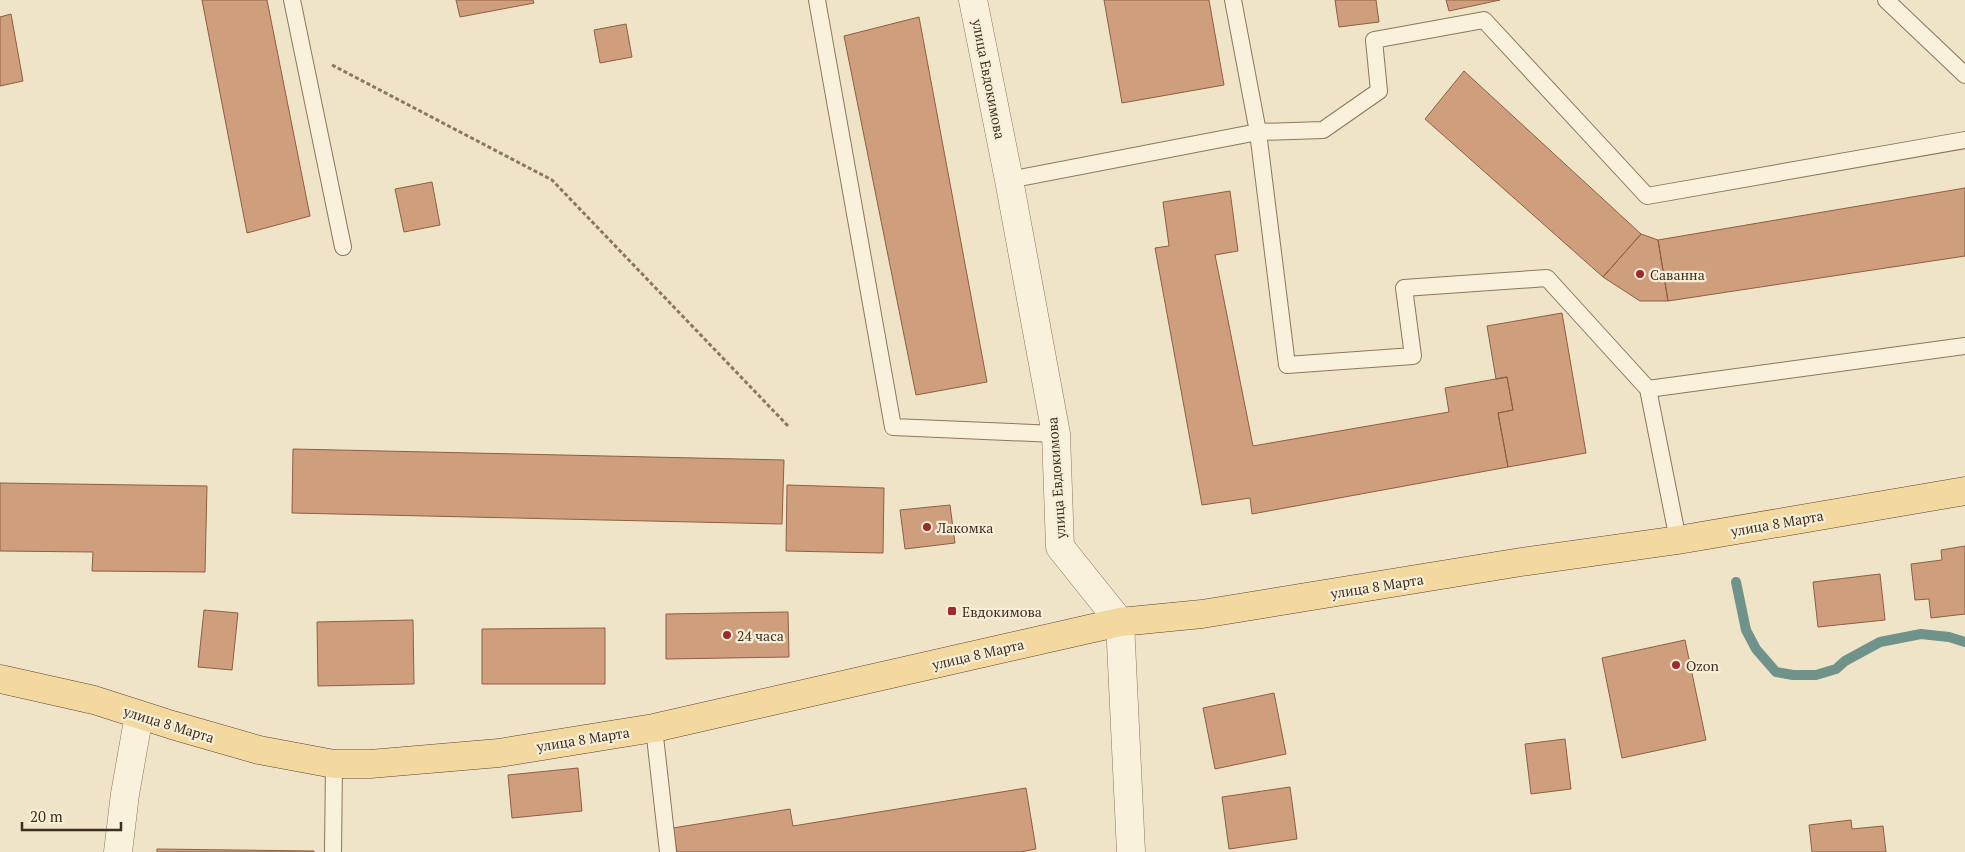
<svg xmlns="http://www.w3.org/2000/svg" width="1965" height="852" font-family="'PT Serif',serif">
  <rect width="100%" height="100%" fill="#f0e4c8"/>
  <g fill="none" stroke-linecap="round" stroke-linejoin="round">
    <path stroke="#6f938a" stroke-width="10" d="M1736,582L1746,630L1756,649L1776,672L1793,675H1816L1836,669L1845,661L1880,642L1921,634L1949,637L1965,642"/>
  </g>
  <path fill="#cf9f7d" stroke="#8d5f41" d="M202,0H267L310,216L247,233Z
    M456,0H533L534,3L460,17Z
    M1104,0H1209L1224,85L1122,103Z
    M1335,0H1376L1379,22L1339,27Z
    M1446,0H1500L1449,11Z
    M11,14L23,81L0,86V17Z
    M919,17L987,382L916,395L844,36Z
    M626,24L632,57L600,63L594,30Z
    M1464,71L1641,234L1603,277L1425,119Z
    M432,182L440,225L404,232L395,189Z
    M1965,188V256L1668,301L1658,240Z
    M1230,191L1238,251L1215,255L1253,446L1449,412L1445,388L1507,377L1513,410L1498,413L1508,467L1252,514L1250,498L1202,505L1155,248L1169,246L1163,202Z
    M1641,234L1658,240L1668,301H1640L1603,277Z
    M1562,313L1586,453L1508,467L1498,413L1513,410L1507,377L1496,379L1487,326Z
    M293,449L784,460L782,524L292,513Z
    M0,483L207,486L205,572L92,571L93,552L0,551Z
    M787,485L884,488L883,553L786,551Z
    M950,505L955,543L905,549L900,510Z
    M1965,546V614L1931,618L1929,599L1915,600L1911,564L1942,560L1941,550Z
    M1880,574L1885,620L1818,627L1813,582Z
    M204,610L238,613L232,670L198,667Z
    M788,612L789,657L666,659V614Z
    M413,620L414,684L318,686L317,622Z
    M605,628V684H482V629Z
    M1685,640L1706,740L1622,758L1602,658Z
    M1274,693L1286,754L1215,769L1203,708Z
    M1565,739L1571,789L1531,794L1525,744Z
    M578,768L582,811L512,818L508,775Z
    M1290,787L1297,839L1229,849L1222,797Z
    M1026,788L1036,849L1020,852H677L673,828L790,809L793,826Z
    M1851,820L1852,829L1883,826L1886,852H1812L1809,825Z
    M157,849L314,851V852H157Z"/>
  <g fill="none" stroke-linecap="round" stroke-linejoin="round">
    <defs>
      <path id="lane" d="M292,0L343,247
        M817,0L893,427L1056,434
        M1233,0L1258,132L1323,130L1379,91L1374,40L1484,20L1647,196L1965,140
        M1886,0L1965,75
        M1009,180L1258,132L1287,365L1413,356L1404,288L1547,278L1648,389L1678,540
        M1648,389L1965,346
        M654,728L668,852
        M333,852L334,764"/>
      <path id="street" d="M973,0L1009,180L1056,434L1060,547L1120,622L1131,852
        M118,852L125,794L139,715"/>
      <path id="primary" d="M0,679L94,700L172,725L259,750L334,764H370L499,753L654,728L1120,622L1202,614L1521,562L1678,540L1965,491"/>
    </defs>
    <use href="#lane" stroke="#8d765c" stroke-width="18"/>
    <use href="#street" stroke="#8d765c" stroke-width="29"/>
    <use href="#primary" stroke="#5b4430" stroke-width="29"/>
    <path stroke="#8d765c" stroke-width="3" stroke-dasharray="4 2.5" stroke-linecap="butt" d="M332,65L552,180L789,427"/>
    <use href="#lane" stroke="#faf1dc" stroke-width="16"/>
    <use href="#street" stroke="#faf1dc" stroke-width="28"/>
    <use href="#primary" stroke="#f3d9a0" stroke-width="28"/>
  </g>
  <g fill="#9e2a2b" stroke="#f7eed8" stroke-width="2">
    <circle cx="1640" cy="274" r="5"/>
    <circle cx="927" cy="527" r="5"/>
    <rect x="947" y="606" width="10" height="10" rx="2.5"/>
    <circle cx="727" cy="635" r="5"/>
    <circle cx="1676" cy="665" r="5"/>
  </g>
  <g text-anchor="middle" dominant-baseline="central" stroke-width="4.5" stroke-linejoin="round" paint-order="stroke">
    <g font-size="14" fill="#3d2e20" stroke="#f7eed8">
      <text transform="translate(989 79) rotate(79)">улица Евдокимова</text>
      <text transform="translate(1056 478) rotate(-94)">улица Евдокимова</text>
      <text transform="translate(1777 523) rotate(-10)">улица 8 Марта</text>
      <text transform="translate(1377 586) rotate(-9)">улица 8 Марта</text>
      <text transform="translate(978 654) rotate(-13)">улица 8 Марта</text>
      <text transform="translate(169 724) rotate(17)">улица 8 Марта</text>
      <text transform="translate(583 739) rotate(-9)">улица 8 Марта</text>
    </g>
    <g font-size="14" fill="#3d2e20" stroke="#f7eed8" text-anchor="start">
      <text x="1650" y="274">Саванна</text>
      <text x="937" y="527">Лакомка</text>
      <text x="962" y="611">Евдокимова</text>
      <text x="737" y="635">24 часа</text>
      <text x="1686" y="665">Ozon</text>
    </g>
  </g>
  <path d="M22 822v8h99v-8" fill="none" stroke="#3d2e20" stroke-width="2.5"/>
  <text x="30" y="822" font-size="15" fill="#3d2e20" stroke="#f7eed8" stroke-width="4" paint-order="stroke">20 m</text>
</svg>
